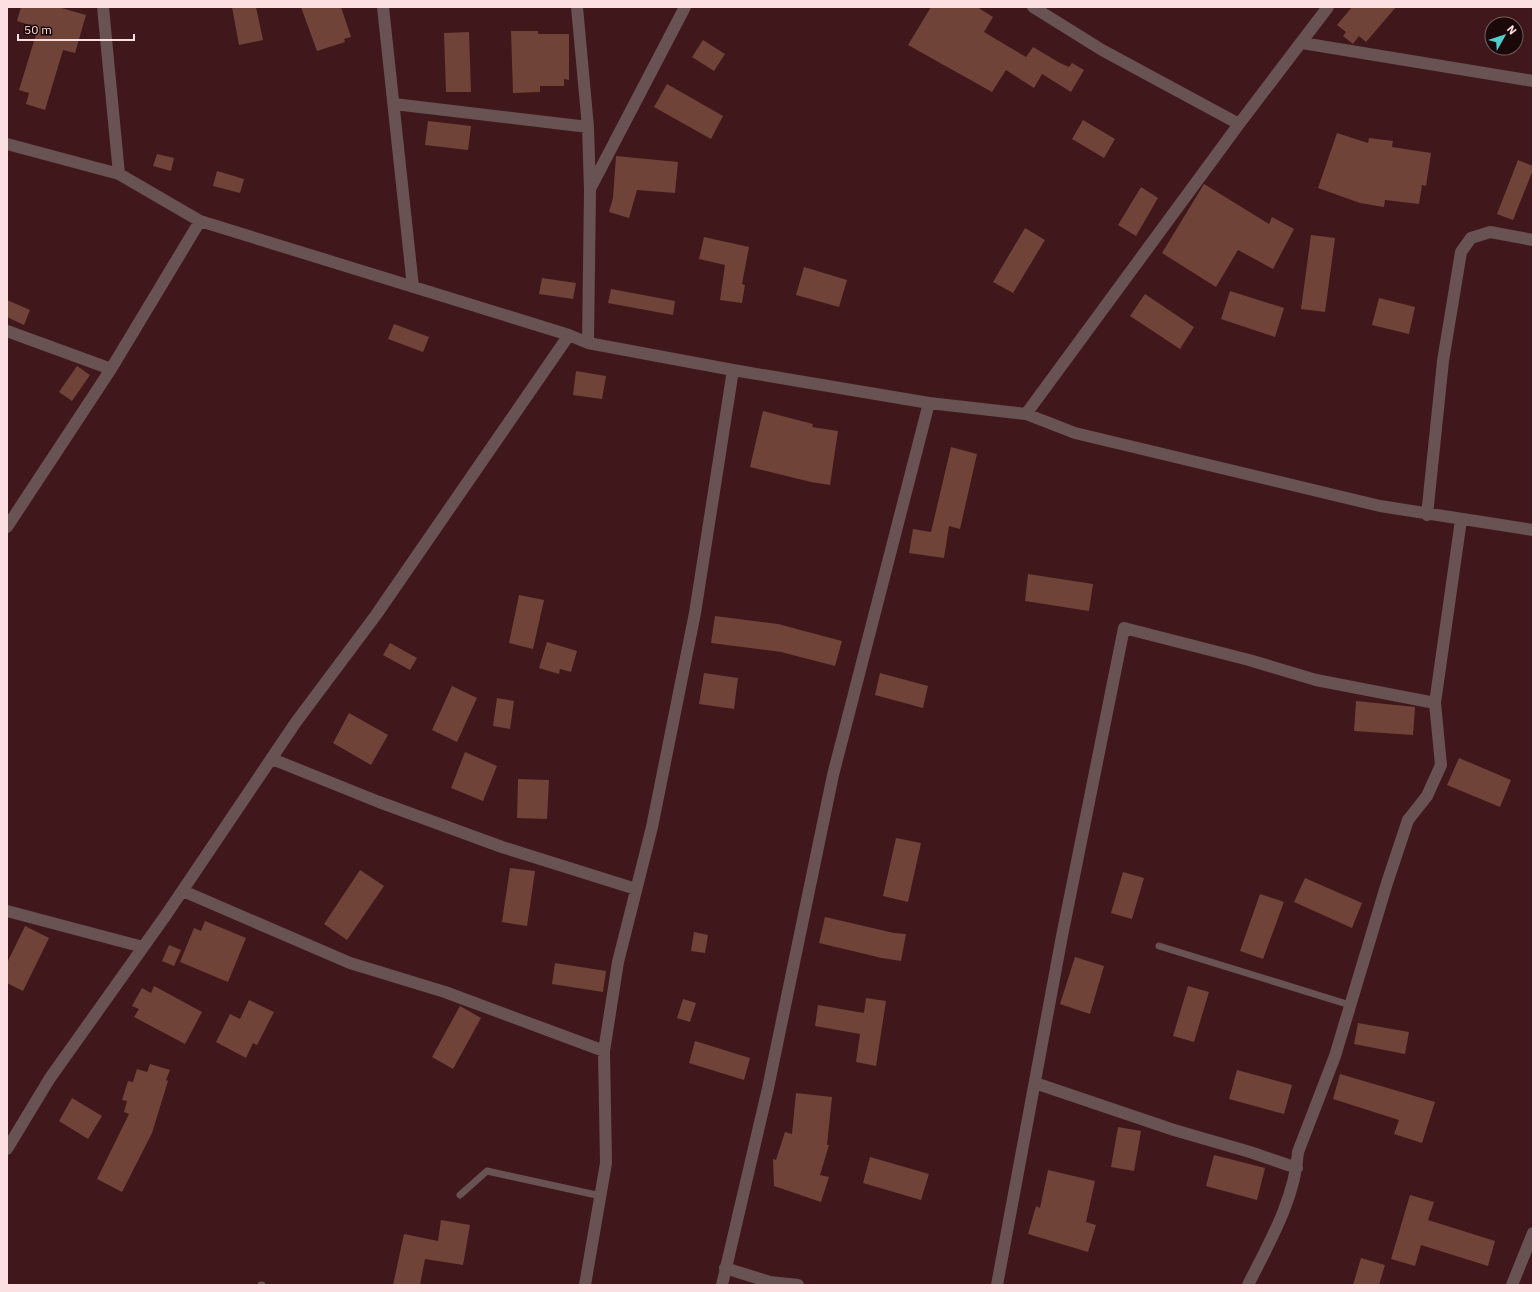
<svg xmlns="http://www.w3.org/2000/svg" width="1540" height="1292" font-family="'IBM Plex Sans',sans-serif">
  <rect width="100%" height="100%" fill="#40171b"/>
  <path fill="#704338" d="M21,7H58L86,15L75,53L63,50L45,110L26,104L29,93L19,90L38,28L17,21Z
    M232,7H256L263,40L239,45Z
    M301,7H341L351,37L344,39L345,42L317,51Z
    M931,7H977L993,17L984,32L1026,57L1033,47L1060,63L1069,67L1072,63L1084,70L1071,92L1042,74L1034,88L1006,70L992,92L908,45Z
    M1352,7H1396L1366,42L1359,36L1353,44L1343,36L1346,32L1337,25Z
    M511,31H538V34H569V80L564,79V86H540V92L513,93Z
    M469,32L471,92H446L444,33Z
    M703,40L725,54L714,71L692,57Z
    M667,84L723,116L711,139L654,107Z
    M1083,120L1115,139L1104,158L1072,139Z
    M428,121L471,126L468,150L425,145Z
    M1337,133L1368,143L1369,138L1393,141L1392,147L1431,153L1426,186L1422,185L1419,204L1385,200L1384,207L1360,203L1318,188Z
    M157,154L174,158L171,171L153,166Z
    M616,156L678,162L675,193L637,190L629,218L609,212L613,198Z
    M1518,160L1533,166V170L1513,220L1497,214Z
    M217,171L244,179L240,193L213,186Z
    M1204,184L1269,224L1272,217L1294,229L1273,269L1238,250L1216,287L1162,253Z
    M1141,187L1158,198L1136,236L1118,225Z
    M1025,228L1045,240L1013,293L993,282Z
    M1311,235L1335,238L1325,312L1301,309Z
    M704,237L749,247L742,284L745,285L742,303L720,300L725,265L699,259Z
    M804,267L847,280L839,307L796,295Z
    M542,278L576,283L573,299L539,294Z
    M611,289L675,301L673,315L608,303Z
    M1230,291L1284,308L1275,337L1221,319Z
    M1145,294L1194,327L1180,349L1130,316Z
    M1379,298L1415,307L1409,334L1372,325Z
    M7,300L30,310L24,325L7,317Z
    M394,324L429,337L423,352L388,339Z
    M77,366L90,375L72,401L59,392Z
    M576,371L606,376L602,399L573,395Z
    M763,411L813,424L812,427L838,431L830,485L811,482L750,467Z
    M951,447L977,454L960,529L949,526L944,558L909,553L913,529L931,532Z
    M1028,574L1093,584L1089,611L1025,601Z
    M519,595L544,600L533,649L509,643Z
    M715,616L778,624L842,641L835,666L781,652L711,643Z
    M547,642L577,651L571,672L560,669L559,674L539,668Z
    M390,643L417,658L410,670L383,655Z
    M704,673L738,678L734,709L699,704Z
    M880,673L928,686L923,708L875,695Z
    M452,686L477,698L457,742L432,730Z
    M497,698L514,701L510,729L493,726Z
    M1356,701L1415,707L1413,735L1354,731Z
    M349,713L388,735L371,765L333,743Z
    M465,752L497,766L483,801L451,788Z
    M1459,758L1511,780L1500,807L1447,785Z
    M518,779L549,780L547,819L517,818Z
    M896,838L921,843L908,902L883,896Z
    M510,868L535,871L527,926L502,922Z
    M360,870L384,886L347,940L324,924Z
    M1123,872L1144,878L1132,919L1111,913Z
    M1305,878L1362,903L1352,928L1294,902Z
    M1260,894L1284,902L1263,959L1240,951Z
    M825,917L894,933L906,934L901,961L882,958L819,943Z
    M205,921L246,938L228,982L180,962L194,928L201,931Z
    M25,926L49,938L23,991L7,983V963Z
    M694,932L708,935L705,953L691,951Z
    M169,945L181,950L174,966L162,961Z
    M1075,957L1104,966L1090,1014L1060,1004Z
    M555,963L606,971L603,992L552,984Z
    M154,986L202,1012L185,1044L134,1017L139,1009L132,1006L142,988L151,993Z
    M1188,986L1209,992L1194,1042L1173,1036Z
    M866,998L886,1001L876,1066L856,1062L860,1034L815,1026L818,1005L864,1013Z
    M683,999L696,1003L690,1022L677,1018Z
    M249,1000L274,1012L257,1045L253,1043L246,1058L216,1042L230,1014L240,1019Z
    M460,1006L481,1018L453,1069L432,1057Z
    M1358,1023L1409,1032L1405,1054L1354,1044Z
    M695,1041L750,1058L744,1080L689,1063Z
    M150,1064L170,1070L166,1080L168,1081L152,1133L122,1192L97,1179L129,1114L124,1112L127,1101L122,1100L128,1081L133,1082L137,1069L147,1072Z
    M1237,1070L1292,1085L1284,1114L1229,1099Z
    M1340,1074L1435,1102L1422,1143L1394,1134L1399,1120L1333,1099Z
    M796,1093L832,1097L827,1145H829L820,1175L829,1177L821,1202L774,1186L773,1159L776,1160L785,1132L792,1134Z
    M72,1098L102,1116L88,1139L59,1121Z
    M1118,1127L1141,1131L1134,1171L1111,1167Z
    M1214,1155L1265,1168L1257,1200L1206,1186Z
    M870,1157L929,1174L921,1200L863,1183Z
    M1048,1170L1095,1181L1086,1222L1096,1225L1088,1252L1028,1234L1036,1206L1040,1208Z
    M1410,1195L1434,1202L1428,1220L1495,1241L1488,1266L1421,1245L1415,1266L1391,1259Z
    M441,1220L470,1225L463,1265L425,1259L420,1285H393L404,1234L438,1241Z
    M1361,1258L1385,1265L1379,1285H1353Z"/>
  <g fill="none" stroke-linecap="round" stroke-linejoin="round">
    <path stroke="#685252" stroke-width="7" d="M1159,946L1350,1005
      M460,1195L487,1171L601,1196
      M261,1285H262"/>
    <path stroke="#685252" stroke-width="12" d="M103,7L119,174
      M383,7L413,287
      M577,7L588,127L590,190L588,343
      M1033,7L1102,50L1239,124
      M1302,43L1533,81
      M394,104L588,127
      M7,144L119,174L200,221L569,335L588,343L733,370L929,403L1026,414L1075,433L1380,506L1533,530
      M590,189L685,7
      M7,331L111,369
      M1026,414L1239,124L1328,7
      M1427,515L1443,361L1461,252L1471,238L1490,232L1533,240
      M7,527L111,369L200,221
      M272,759L379,802L502,847L636,889
      M183,891L350,963L445,992L604,1051L618,962L652,827L695,613L733,370
      M7,911L143,947
      M1035,1083L1174,1130L1250,1152L1297,1168
      M7,1149L50,1078L166,915L296,722L376,615L569,335
      M725,1268L770,1282L798,1285
      M585,1285L606,1163L604,1051
      M722,1285L768,1088L833,775L929,403
      M997,1285L1062,936L1124,628L1249,660L1316,680L1435,703
      M1248,1285C1269,1243 1295,1199 1298,1152L1335,1056L1387,883L1408,820L1427,796L1441,765L1435,703L1461,520
      M1512,1285L1533,1233"/>
  </g>
  <rect width="1540" height="1292" fill="none" stroke="#fcdfe0" stroke-width="16"/>
  <g transform="translate(1504 36) rotate(51)"><circle r="19" fill="#1b090a" stroke="#755f60"/>
  <path d="M0-3L7 15L0 10L-7 15Z" fill="#52cdce"/>
  <text y="-6" font-size="11" font-weight="bold" text-anchor="middle" fill="#fcdfe0">N</text>
  </g>
  <path d="M18 34v6h116v-6" fill="none" stroke="#fcdfe0" stroke-width="2"/>
  <text x="24" y="34" font-size="12" fill="#fcdfe0" stroke="#1b090a" stroke-width="3" paint-order="stroke">50 m</text>
</svg>
